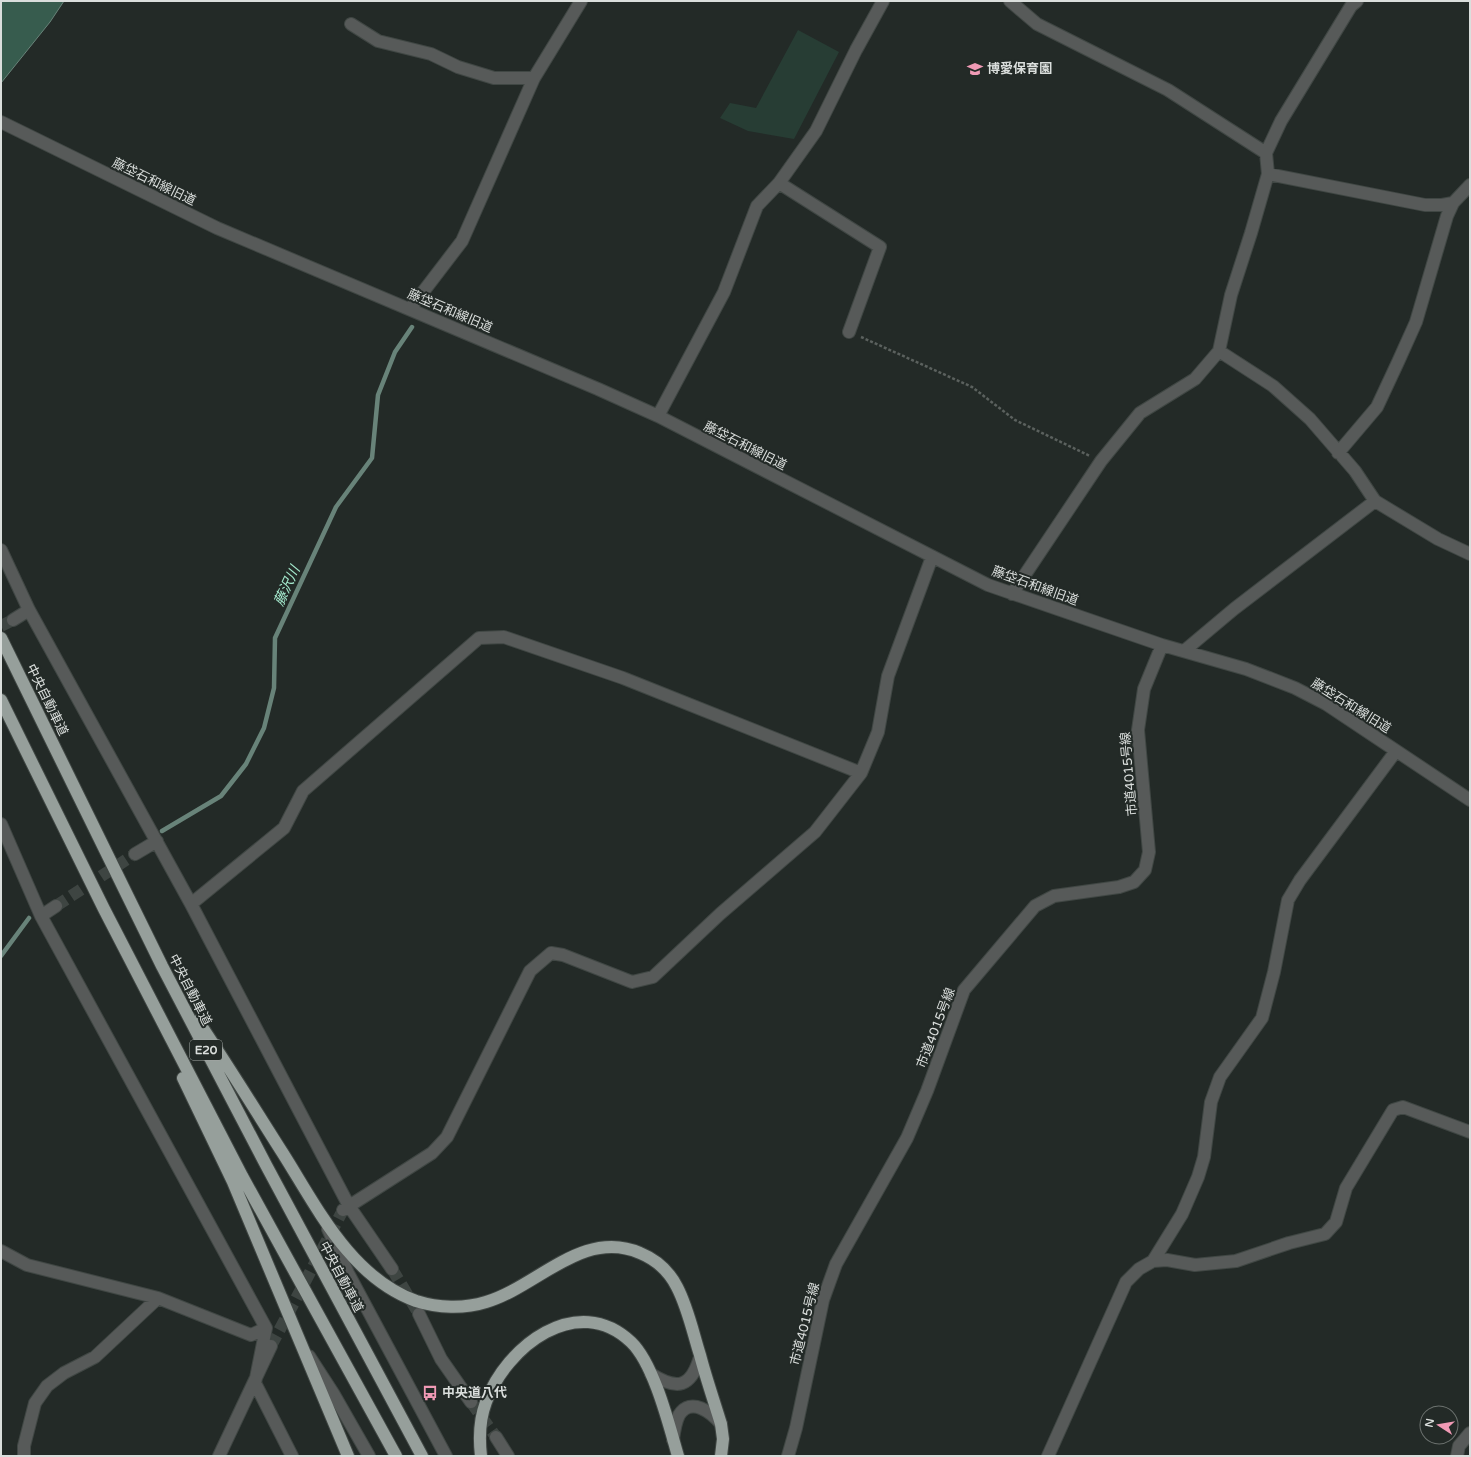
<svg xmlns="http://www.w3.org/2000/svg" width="1471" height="1457" font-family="'Varela Round','Noto Sans JP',sans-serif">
  <rect width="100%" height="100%" fill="#232a27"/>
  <path fill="#273d34" d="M798,30L839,52L794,139L748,131L720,118L730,103L756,108Z"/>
  <path fill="#375c4e" stroke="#688379" d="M1,1H64L50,22L1,83Z"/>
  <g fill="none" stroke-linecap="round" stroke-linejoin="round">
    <path stroke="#688379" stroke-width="4.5" d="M162,831L221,796L246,764L264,728L274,688L275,638L336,507L372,458L378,395L395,352L412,327
      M1,956L29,918"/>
    <path stroke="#3e4542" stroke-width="12" stroke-dasharray="12 6" stroke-linecap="butt" d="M1,626L13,620
      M56,906L135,854
      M392,1269L419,1314
      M271,1346L343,1210
      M471,1402L496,1437"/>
    <defs>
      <path id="minor" d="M1010,1L1037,24L1168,90L1266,153
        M351,24L378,41L431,54L458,67L494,78H534
        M1,122L217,228L598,389L658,416L988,585L1162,645L1246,669L1295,688L1326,704L1470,800
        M1268,174L1425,205H1442L1453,203
        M779,183L880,247L849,332
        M410,309L462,241L534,78L581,1
        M1219,351L1273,386L1310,419L1355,471L1375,501L1438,539L1470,554
        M658,416L724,292L757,206L779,183L816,131L856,50L883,1
        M1338,453L1377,407L1398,362L1416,322L1447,216L1453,203L1470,185
        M1,550L29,610L191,904L349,1206L392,1269
        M1012,594L1101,461L1140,413L1195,379L1219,351L1231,295L1251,233L1268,174L1266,153L1281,121L1351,6L1357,1
        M13,620L29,610
        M1184,651L1234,609L1375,501
        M1,824L41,916L266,1328L255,1383L292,1456
        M135,854L157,841
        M191,904L284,828L303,791L479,638L504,637L623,678L861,773
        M41,916L56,906
        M343,1210L432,1153L447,1137L530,971L551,953L563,955L632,982L653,977L720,914L815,832L861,773L878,732L888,676L932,557
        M328,1229L348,1273L446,1456
        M1,1251L27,1265L158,1298L251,1335L266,1328
        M1153,1261L1182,1214L1198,1177L1204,1157L1211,1102L1220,1077L1262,1018L1274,972L1288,900L1300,880L1396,751
        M419,1314L441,1359L471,1402
        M309,1356L333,1393L369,1456
        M651,1374C678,1391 691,1387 700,1357
        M496,1437L508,1456
        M673,1440C674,1431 675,1423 679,1415C691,1396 712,1413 721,1424
        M24,1456V1446L35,1403L47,1386L64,1373L95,1357L158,1298
        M219,1456L271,1346
        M788,1456L796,1428L823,1300L836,1264L907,1138L927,1091L964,990L1035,906L1054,896L1119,887L1134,882L1145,870L1149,852L1138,730L1144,689L1162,645
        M1048,1456L1126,1282L1139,1269L1153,1261L1167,1260L1195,1265L1236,1261L1289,1243L1325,1234L1336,1222L1346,1188L1393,1110L1403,1107L1470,1132
        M1457,1456L1459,1446L1470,1433"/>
      <path id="highway" d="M1,638L162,966L266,1165L422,1456
        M1,700L104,909L242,1176L396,1456
        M198,1021C227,1064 254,1108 282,1152C317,1207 350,1277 416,1301C438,1308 464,1309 486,1302C537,1287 583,1228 640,1253C657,1260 669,1271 677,1287C688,1308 693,1333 700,1355C706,1378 714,1401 721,1424L723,1439L721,1456
        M183,1078L233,1182L348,1456
        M481,1456C479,1439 480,1418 486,1402C506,1347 577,1291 631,1342C654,1364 669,1425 678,1456"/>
    </defs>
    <use href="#minor" stroke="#404744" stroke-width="14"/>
    <use href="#highway" stroke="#404744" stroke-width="14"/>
    <path stroke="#5b615e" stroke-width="2.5" stroke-dasharray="3 2" stroke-linecap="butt" d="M861,337L972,387L1015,420L1090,456"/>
    <use href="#minor" stroke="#575a59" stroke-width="12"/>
    <use href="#highway" stroke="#969f9b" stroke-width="12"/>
  </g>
  <defs>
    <symbol id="school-bare" viewBox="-9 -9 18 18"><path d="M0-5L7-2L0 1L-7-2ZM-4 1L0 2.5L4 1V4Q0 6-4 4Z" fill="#f09ab5" stroke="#232a27" stroke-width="2.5" paint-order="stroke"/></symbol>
    <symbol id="bus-bare" viewBox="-9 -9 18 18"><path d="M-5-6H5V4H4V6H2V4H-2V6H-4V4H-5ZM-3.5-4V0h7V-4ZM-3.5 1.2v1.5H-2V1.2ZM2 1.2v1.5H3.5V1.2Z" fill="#f09ab5" stroke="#232a27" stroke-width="2.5" paint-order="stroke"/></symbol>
  </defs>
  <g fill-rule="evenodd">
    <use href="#school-bare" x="964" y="58" width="22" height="22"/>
    <use href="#bus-bare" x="419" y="1382" width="22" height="22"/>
  </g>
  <g text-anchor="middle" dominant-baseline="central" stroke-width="4" stroke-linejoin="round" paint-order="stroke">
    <rect fill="#232a27" stroke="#a3a8a6" stroke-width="1" x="190" y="1040" width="32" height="20" rx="3"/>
    <g font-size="12" font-weight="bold" fill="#dadedc">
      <text x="206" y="1050">E20</text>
    </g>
    <g font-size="13" font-weight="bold" fill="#dadedc" stroke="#232a27" text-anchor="start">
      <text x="987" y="69">博愛保育園</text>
      <text x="442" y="1393">中央道八代</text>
    </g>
    <g font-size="13" fill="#dadedc" stroke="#232a27">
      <text transform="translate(154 182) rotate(26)">藤垈石和線旧道</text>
      <text transform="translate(450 311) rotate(23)">藤垈石和線旧道</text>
      <text transform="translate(745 446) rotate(27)">藤垈石和線旧道</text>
      <text transform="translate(1035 586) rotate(20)">藤垈石和線旧道</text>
      <text transform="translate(47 700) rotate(64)">中央自動車道</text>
      <text transform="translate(1351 706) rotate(32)">藤垈石和線旧道</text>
      <text transform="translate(1129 774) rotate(-95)">市道4015号線</text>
      <text transform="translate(190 990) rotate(63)">中央自動車道</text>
      <text transform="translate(936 1028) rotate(-69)">市道4015号線</text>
      <text transform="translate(341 1277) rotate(62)">中央自動車道</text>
      <text transform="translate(805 1324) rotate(-76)">市道4015号線</text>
    </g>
    <g font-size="14" font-style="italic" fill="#a5eace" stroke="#232a27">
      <text transform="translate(287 586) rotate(-65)">藤沢川</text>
    </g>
  </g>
  <rect width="1471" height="1457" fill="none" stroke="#dadedc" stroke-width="4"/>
  <g transform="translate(1439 1425) rotate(282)"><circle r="19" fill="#232a27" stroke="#6c726f"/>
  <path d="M0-3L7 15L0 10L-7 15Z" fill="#f09ab5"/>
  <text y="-6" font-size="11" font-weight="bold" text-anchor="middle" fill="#dadedc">N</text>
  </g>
</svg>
